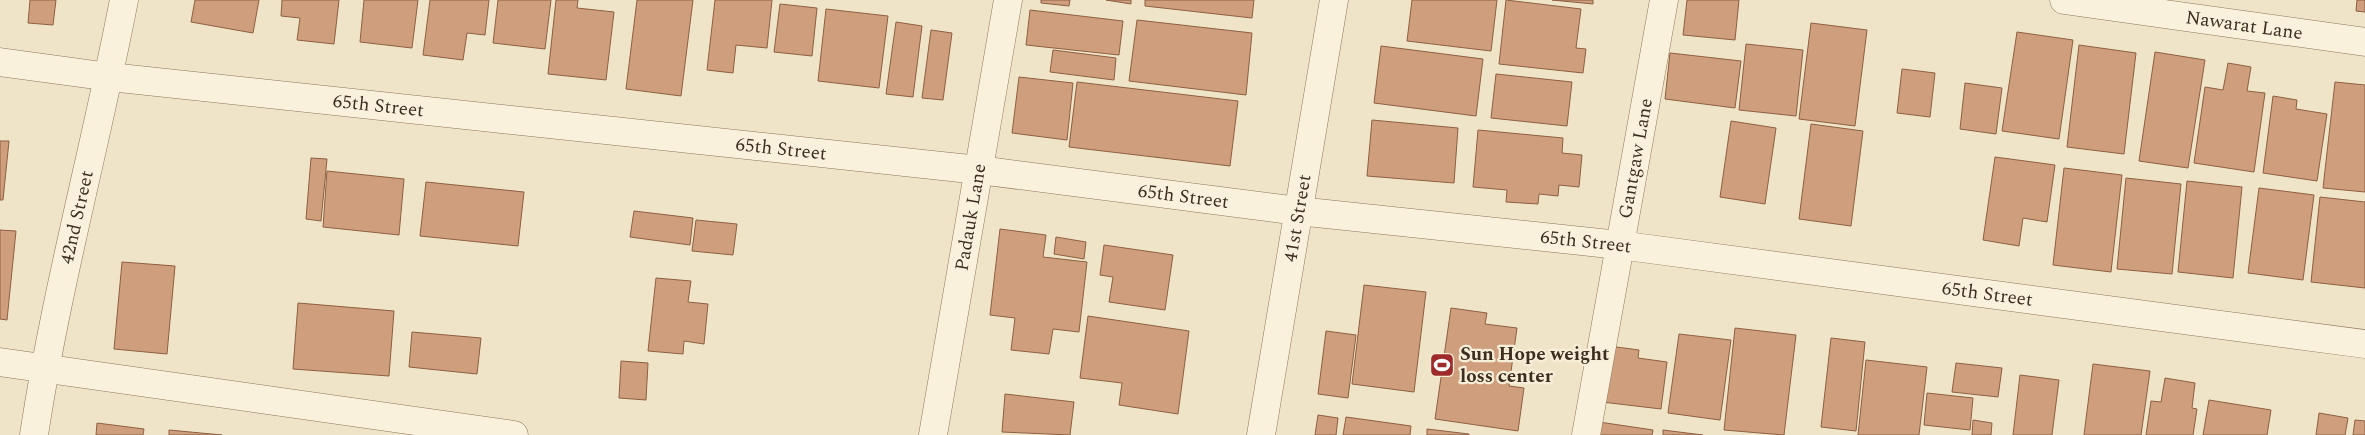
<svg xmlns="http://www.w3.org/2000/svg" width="2365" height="435" font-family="Spectral,serif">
  <rect width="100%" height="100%" fill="#f0e4c8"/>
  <path fill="#cf9f7d" stroke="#8d5f41" d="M30,0H56L53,25L28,23Z
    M195,0H259L253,33L191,22Z
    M282,0H339L334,44L297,40L300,18L281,16Z
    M364,0H418L412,48L360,42Z
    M430,0H489L485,35L467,33L463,60L423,55Z
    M498,0H551L545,49L493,43Z
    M556,0H578L577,8L614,12L606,80L548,74Z
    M637,0H693L681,96L626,89Z
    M715,0H772L767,48L736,45L733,73L707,70Z
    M1041,0H1070L1069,6L1041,3Z
    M1106,0H1131V4Z
    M1145,0H1254L1252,18L1145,6Z
    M1412,0H1497L1491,51L1407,41Z
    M1506,0L1581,9L1576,48L1586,49L1583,73L1499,64Z
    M1552,0H1593V4Z
    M1687,0H1739L1735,40L1683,35Z
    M2357,0H2365V12L2356,11Z
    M780,4L817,8L812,56L774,52Z
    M826,9L888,16L879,88L818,81Z
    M1030,10L1123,21L1119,55L1026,45Z
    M1137,20L1252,33L1246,95L1129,81Z
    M896,22L922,26L913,97L886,94Z
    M1811,23L1867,30L1855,126L1799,119Z
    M931,30L952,33L943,100L922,98Z
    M2017,32L2073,40L2059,139L2002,131Z
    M1746,44L1803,50L1796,116L1739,110Z
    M2079,45L2136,53L2124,154L2067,147Z
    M1381,46L1483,59L1476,116L1374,103Z
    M1053,50L1116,58L1114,80L1050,72Z
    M2155,52L2205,60L2188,168L2139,161Z
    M1670,53L1741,61L1735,108L1665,99Z
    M2228,63L2251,67L2247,91L2265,93L2254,172L2194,163L2205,87L2223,90Z
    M1902,69L1935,73L1930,117L1897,113Z
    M1496,74L1572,82L1567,126L1491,118Z
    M1019,77L1073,83L1067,140L1012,133Z
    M1077,82L1238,101L1230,166L1069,147Z
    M2335,82L2365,85V192L2323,188Z
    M1965,83L2002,88L1996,134L1960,129Z
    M2273,96L2297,100L2296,109L2327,114L2317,181L2263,173Z
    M1372,120L1458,128L1454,183L1367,176Z
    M1731,121L1776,128L1765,204L1720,197Z
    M1811,124L1863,131L1851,226L1799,219Z
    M1478,130L1563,138L1562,153L1582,155L1579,187L1559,185L1558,196L1539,194L1538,204L1506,202L1507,190L1473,187Z
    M0,141H9L3,200H0Z
    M1995,157L2055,165L2047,222L2023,218L2019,246L1983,240Z
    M311,158L327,159L321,221L306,219Z
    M2064,168L2122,175L2111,272L2053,265Z
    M327,171L404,179L399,235L323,227Z
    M2126,178L2181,184L2172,274L2117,269Z
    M2187,181L2242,187L2233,278L2178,272Z
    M426,182L524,192L518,246L420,236Z
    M2259,188L2314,195L2303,280L2248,273Z
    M2320,197L2365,202V288L2311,282Z
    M634,211L693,218L690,245L630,237Z
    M696,220L737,224L733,255L692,251Z
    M1000,229L1046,235L1043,257L1087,262L1079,332L1053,329L1049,354L1011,350L1015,318L990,315Z
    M0,230L16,231L7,320L0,319Z
    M1056,237L1086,242L1084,259L1054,254Z
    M1104,245L1173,255L1165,310L1109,302L1113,277L1100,275Z
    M122,262L175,266L167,354L114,349Z
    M656,278L691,281L688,302L708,304L704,344L684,341L683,354L648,351Z
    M1364,285L1426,292L1414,392L1352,384Z
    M298,303L394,311L389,376L293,369Z
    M1451,308L1487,313L1485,324L1517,328L1509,386L1524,388L1518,431L1435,419Z
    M1088,316L1189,331L1178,414L1119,405L1122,383L1080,378Z
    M1735,328L1796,335L1784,435L1724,430Z
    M1326,331L1356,335L1348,398L1318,394Z
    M412,332L481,338L477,374L409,367Z
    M1679,334L1731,340L1720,420L1668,413Z
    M1831,338L1865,342L1856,431L1821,427Z
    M1609,346L1639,350L1638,358L1667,362L1661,409L1602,402Z
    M1866,360L1927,367L1919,435H1858Z
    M621,361L648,363L646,400L619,398Z
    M1956,363L2002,368L1998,397L1952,392Z
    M2093,364L2150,371L2141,435H2084Z
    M2020,375L2059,380L2052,435H2013Z
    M2165,378L2195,383L2192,408L2197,409L2193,435H2146L2151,401L2161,402Z
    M1927,393L1973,398L1970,430L1924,425Z
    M1005,394L1074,402L1070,435L1002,432Z
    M2209,400L2271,410L2267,435H2203Z
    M2319,413L2348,418L2345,435H2316Z
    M1318,415L1338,418L1336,435H1315Z
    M1346,417L1411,426L1410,435H1343Z
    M1973,420L1992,423L1991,435H1972Z
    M2355,420L2365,421V435H2353Z
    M1599,422L1653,430L1652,435H1597Z
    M97,423L144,429L143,435H96Z
    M1427,429L1469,434V435H1427Z
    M169,430L222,435H169Z
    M1663,430L1703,435H1663Z"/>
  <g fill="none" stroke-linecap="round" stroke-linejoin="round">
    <defs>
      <g id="minor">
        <path id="s1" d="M2064,0L2365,42"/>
        <path id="s2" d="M0,62L110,77L979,170L1298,211L1619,245L2365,344"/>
        <path d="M0,362L514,435"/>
        <path id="s3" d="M34,435C56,289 96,145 124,0"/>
        <path id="s4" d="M933,435L1008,0"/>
        <path id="s5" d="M1261,435L1334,0"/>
        <path id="s6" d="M1586,435L1664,0"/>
      </g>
    </defs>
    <use href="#minor" stroke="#8d765c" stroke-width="29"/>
    <use href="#minor" stroke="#faf1dc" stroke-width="28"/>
  </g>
  <defs>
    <symbol id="stadium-square" viewBox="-11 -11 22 22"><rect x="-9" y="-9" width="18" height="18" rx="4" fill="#9e2a2b" stroke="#f7eed8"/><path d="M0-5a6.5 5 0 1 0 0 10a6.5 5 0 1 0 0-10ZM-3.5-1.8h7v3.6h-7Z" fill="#fff"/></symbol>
  </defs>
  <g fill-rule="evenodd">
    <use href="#stadium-square" x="1428" y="351" width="28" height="28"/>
  </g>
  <g text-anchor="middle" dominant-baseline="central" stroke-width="4.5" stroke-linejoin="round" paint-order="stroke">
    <g font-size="19" fill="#3d2e20" stroke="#f7eed8">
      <text stroke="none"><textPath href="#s1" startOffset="182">Nawarat Lane</textPath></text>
      <text stroke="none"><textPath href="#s2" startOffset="381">65th Street</textPath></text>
      <text stroke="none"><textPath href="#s2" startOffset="786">65th Street</textPath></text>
      <text stroke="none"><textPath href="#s6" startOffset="281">Gantgaw Lane</textPath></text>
      <text stroke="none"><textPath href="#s2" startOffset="1191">65th Street</textPath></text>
      <text stroke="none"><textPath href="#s3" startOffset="222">42nd Street</textPath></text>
      <text stroke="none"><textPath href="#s5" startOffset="220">41st Street</textPath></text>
      <text stroke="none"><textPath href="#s4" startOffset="221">Padauk Lane</textPath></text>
      <text stroke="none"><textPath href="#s2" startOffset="1596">65th Street</textPath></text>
      <text stroke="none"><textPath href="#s2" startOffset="2001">65th Street</textPath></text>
    </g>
    <g font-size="19" font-weight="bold" fill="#3d2e20" stroke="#f7eed8" text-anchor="start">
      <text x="1460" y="354">Sun Hope weight<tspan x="1460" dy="22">loss center</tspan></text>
    </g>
  </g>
</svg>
